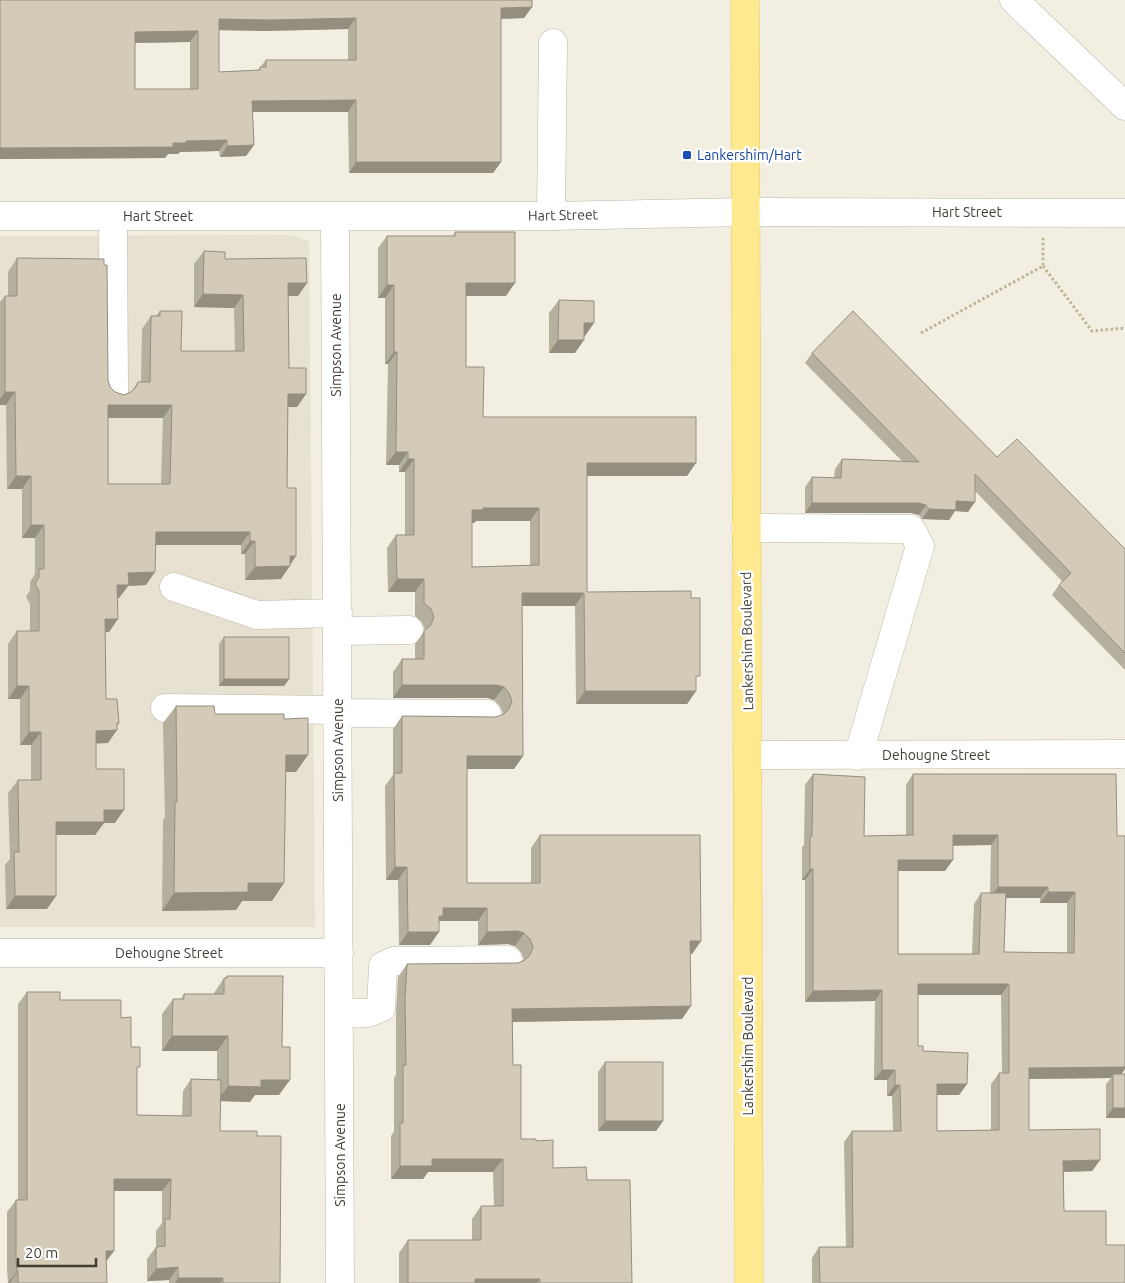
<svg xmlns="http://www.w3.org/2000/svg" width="1125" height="1283" font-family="Ubuntu,sans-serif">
  <rect width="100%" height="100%" fill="#f2eee2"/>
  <path fill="#e6e1d0" d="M291,235L309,241L315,927H0V236Z"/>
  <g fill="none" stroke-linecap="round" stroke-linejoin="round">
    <defs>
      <path id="minor" d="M1014,0L1125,106
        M0,216H551L746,212L1125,213
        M113,216L114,392
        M335,216L340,1283
        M551,216L553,43
        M746,528L911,529L920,546L858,756
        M174,587L257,615L338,613
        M338,631L409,630
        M165,708L338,710
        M338,713L487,714
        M748,755L1125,754
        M0,953H339
        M339,1013H368L381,1008L383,966L393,961L508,960"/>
      <path id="major" d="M745,0L749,1283"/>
    </defs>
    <use href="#minor" stroke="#bdb7a5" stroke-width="29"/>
    <use href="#major" stroke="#e7c95b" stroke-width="29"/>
    <path stroke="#bfb496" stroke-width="3" stroke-dasharray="2.5 2.5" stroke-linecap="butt" d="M1043,266L1092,331L1125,328
      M921,333L1043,266V238"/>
    <use href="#minor" stroke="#fff" stroke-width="28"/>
    <use href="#major" stroke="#ffe98e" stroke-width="28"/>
  </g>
  <path fill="#b5af9d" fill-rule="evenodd" d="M0,0L532,7L524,18L501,19V162L493,173H349L348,112H252L254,145L246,156L220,157L219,151L180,152L178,154H168L165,158L0,159ZM348,29V60H266L258,70L219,72V30L263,31ZM190,42V89H135V43Z
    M455,232L506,296H466V367L483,417L687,476H587V592L691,598L696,691L687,704H576L575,606H522L523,756L514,769H467V883H531V848L540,835L701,941L692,954H690L682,1019L513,1022V1065L521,1139L536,1141L553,1168L587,1180L632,1283H399V1253L408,1240H472V1219L481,1206H494L493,1172H428L423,1179H391V1136L394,1131V1078L396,1075V1012L398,977L407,964L518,963L524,960L521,952L515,946L508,944L478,945V921H439L430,945H399L398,880H386L385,786L393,775V729L402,716L496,717L502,715L503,714L500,706L494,700L488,698H393V672L402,659H415V644L425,630L422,622L415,616V592H388L387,548L396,535H405V472H399V465H386L388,364H385V298H378V248L387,236H453ZM476,521H530V565L472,567V523H474Z
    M204,251L225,259L298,296H288L289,368L306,394L297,407H288L287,488L290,566L281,579L245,580V554H241V545H156L146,585L128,586L119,598H118L109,632H105L106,699L117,726L108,743H96V769L115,823H104L95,835H56L47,909H6L5,865L10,859L8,793L18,780H31V745H20V699H8V644L17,631H30V604L26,597L30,590V582L35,574V538H22V489H7L6,405H0V302L5,296H8V272L17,258L108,380L110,387L115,392L124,395L131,392L138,382H141L142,329L151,316H156L160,311L181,351H235L234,308L194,307V264ZM108,418H163L161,484H108Z
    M559,300L585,336H584L575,353H549V313Z
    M812,353L997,457L1125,549V670L1052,595L1059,585L1062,581L975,491L968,512L955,511L949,520L922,519L919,515L911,513H805V487L812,477L834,478L835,469L842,459L902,461L805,363Z
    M224,637L289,679L284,686H219V644Z
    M176,706L215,714L284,719L296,772H285L272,901H242L236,910L162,911L163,820L165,817L163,723Z
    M813,774L864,836L906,835V785L913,774L1117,836L1121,1074L1125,1118H1106V1084L1111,1078L1029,1079V1130L1100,1160L1092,1171L1064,1172V1211L1106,1245L1125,1283H812V1258L819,1247H846L844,1142L852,1131H893L892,1096H887V1080H874L875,1001L805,1002V880H802V847L804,845L805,785ZM953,845H991L990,893H981L974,904L972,954H898V871H945ZM1006,898H1040V903H1067V953L1004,952ZM918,995H1001L1002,1073H999L991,1084V1130L937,1131V1095H959L967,1084L923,1051L918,1046Z
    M227,976L279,1095H255L250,1102L220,1101V1131L257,1136L280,1283H169V1280L147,1281V1259L156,1247V1231L162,1223V1191H114V1251L106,1261L107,1283H8L7,1270V1212L16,1200H18V1004L27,992L60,1000L131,1047L137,1071V1115L182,1116L183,1091L191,1079L217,1080V1051H162V1014L173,999H181L184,994H214V993L224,978H225Z
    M605,1062L663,1121L656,1131H598V1072Z"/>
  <path fill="#948e80" d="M532,7L524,18L493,19L501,8Z
    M356,18L348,29L263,31L211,30L219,19Z
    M198,31L190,42L127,43L135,32Z
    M356,100L348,112H244L252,101Z
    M227,140L219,151L180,152L178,154H168L165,158L0,159V148L173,143L186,141Z
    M254,145L246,156L220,157L227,146Z
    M356,162H501L493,173H349Z
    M288,283H307L298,296H279Z
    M466,283H515L506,296H457Z
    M387,285H394L385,298H378Z
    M203,294L243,295L234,308L194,307Z
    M584,323H594L585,336H575Z
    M558,340H584L575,353H549Z
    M394,352H397L388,364H385Z
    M5,392H15L6,405H0V399Z
    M288,394H306L297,407H279Z
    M108,405H172L163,418H99Z
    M396,452H408L399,465H386Z
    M408,459H414L405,472H399Z
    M587,463H696L687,476H578Z
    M16,476H31L22,489H7Z
    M956,501L975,502L968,512L955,511L949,520L922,519L929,509Z
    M812,503H918L926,505L919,515L911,513H805Z
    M483,508H539L530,521H476L474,523H463L472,510Z
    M31,525H44L35,538H22Z
    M156,532H250L241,545H147Z
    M250,541H255L245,554H241Z
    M290,556H296L281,579L245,580L255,567Z
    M155,572L146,585L128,586L119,598H108L117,585L128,573Z
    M397,579H424L415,592H388Z
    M522,593H584L575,606H513Z
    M105,619H118L109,632H96Z
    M224,679H289L284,686H219Z
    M402,685H497L504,687L494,700L488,698H393Z
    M17,686H29L20,699H8Z
    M585,691H696L687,704H576Z
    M117,723H119L114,730H117L108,743L87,744L96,731Z
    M29,732H41L31,745H20Z
    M286,755H308L296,772H273Z
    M467,756H523L514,769H458Z
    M104,810H124L115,823H104L95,835H47L56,822Z
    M953,835H998L991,845L945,846Z
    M898,860H953L945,871H890Z
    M395,867H407L398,880H386Z
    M810,869H813L805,880H802Z
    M248,883H284L272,901H242L236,910L162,911L174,893Z
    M998,887H1048L1040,898H990Z
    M1048,892H1075L1067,903H1040Z
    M15,896H56L47,909H6Z
    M443,908H487L478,921H439L434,929Z
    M517,931L524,933L515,946L508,944L478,945L487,932Z
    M408,932H439L430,945H399Z
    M690,941H701L692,954H681Z
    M918,984H1009L1001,995H911Z
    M882,990L875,1001L805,1002L813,991Z
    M691,1006L682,1019L503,1022L512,1009Z
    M172,1036H228L217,1051H162Z
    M1125,1067V1069L1119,1078L1113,1074L1111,1078L1021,1079L1029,1068Z
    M882,1070H895L887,1080H874Z
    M261,1080H290L279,1095H255L250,1102L217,1101L228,1086Z
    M937,1084H967L959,1095H929Z
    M895,1085H900L892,1096H887Z
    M1113,1108H1125V1118H1106Z
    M605,1121H663L656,1131H598Z
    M432,1159H503L493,1172H428L423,1179H391L400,1166Z
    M1100,1160L1092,1171L1056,1172L1063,1161Z
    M114,1179H171L162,1191H105Z
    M106,1251H114L105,1263Z
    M178,1267L169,1280L147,1281L156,1269Z
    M17,1271H18L10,1283H8Z
    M178,1278H223L220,1283H175Z
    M475,1279H540L537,1283H472Z"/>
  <path fill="#d3cbb7" stroke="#948e80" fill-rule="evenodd" d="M0,0H532V7L501,8V162H356V100L252,101L254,145L227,146V140L186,141V143H173V147L0,148ZM356,18V60H266V67H260V70L219,72V19L271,20ZM198,31V89H135V32Z
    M455,232H515V283H466V367H484L483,417H696V463H587V592L691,591V598H700V676H696V691H585L584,593H522L523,756H467V883H540V835H700L701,941H690L691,1006L512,1009L513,1065H521V1139H536V1141L553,1140V1168L586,1167L587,1180H630L632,1283H540V1279H475V1283H408V1240H481V1206H503V1159H432V1166H400V1123H403V1065H406L405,999L407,964L518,963L525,960L530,955L533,947L530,939L524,933L517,931L487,932V908H443V916H439V932H408L407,867H395L394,773H402V716L496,717L504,714L509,709L512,701L509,693L504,687L497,685H402V659H424V631L431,625L434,617L431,609L424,603V579H397L396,535H414V459H408V452H396L397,352H394V285H387V236H455ZM483,508H539V565L472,567V510H483Z
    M204,251L225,252V259L306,258L307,283H288L289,368H306V394H288L287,488H296V556H290V566L255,567V541H250V532H156L155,572L128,573L129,585H117L118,619H105L106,699H117L119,723H117V730L96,731V769H124V810H104V822H56V896H15L14,852H19L18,780H41V732H29V686H17V631H39V591L35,584L39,577V569H44V525H31V476H16L15,392H5V296H17V258L104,259V265H107L108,380L110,387L115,392L124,395L131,392L136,387L138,382H150L151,316H160V311H182L181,351H244L243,295L203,294ZM108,405H172L170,484H108Z
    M559,300L594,301V323H584V340H558Z
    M853,311L997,457L1017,439L1125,549V653L1059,585L1071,573L975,474V502L956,501V510L929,509L926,505L918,503H812V477L841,478L842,459L919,462L812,353Z
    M224,637H289V679H224Z
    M176,706H214L215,714H284V719L308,718V755H286L284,883H248V892L174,893L175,802H177Z
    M813,774L865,777L864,836L913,835V774H1116L1117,836H1125V1067L1029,1068V1130L1100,1129V1160L1063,1161L1064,1211H1106V1245H1125V1283H820L819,1247H853L852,1131H901L900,1085H895V1070H882V990L813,991V869H810V836H812ZM953,835H998V887H1048V892H1075L1074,953L1004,952L1006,893H981L979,954H898V860H953ZM918,984H1009V1073H999V1130L937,1131V1084H967L968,1053L923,1051V1046H918Z
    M227,976H283L282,1047H290V1080H261V1087L228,1086V1036H172L173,999H184V994H224V978H227Z
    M27,992H60V1000H121V1018L131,1017V1047H140V1067H137V1115L191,1116V1079L221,1080L220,1131H257V1136H281L280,1283H223V1278H178V1267L156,1269V1247L165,1246V1219H170L171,1179H114V1251H106L107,1283H18V1271H17L16,1258V1200H27Z
    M605,1062H663V1121H605Z
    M1113,1074H1125V1108H1113Z"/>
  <rect fill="#1a4fb4" stroke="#fff" stroke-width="2" x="682" y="150" width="10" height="10" rx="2.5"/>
  <g text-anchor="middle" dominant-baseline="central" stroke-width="5" stroke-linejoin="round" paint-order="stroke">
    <g font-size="14" fill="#164399" stroke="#fff" text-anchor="start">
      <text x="697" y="155">Lankershim/Hart</text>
    </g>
    <g font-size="14" fill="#433e33" stroke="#fff">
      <text x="967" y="212">Hart Street</text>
      <text transform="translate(563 215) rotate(-1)">Hart Street</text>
      <text x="158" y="216">Hart Street</text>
      <text transform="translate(336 345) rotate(-90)">Simpson Avenue</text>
      <text transform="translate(747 641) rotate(-91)">Lankershim Boulevard</text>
      <text transform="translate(338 750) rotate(-90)">Simpson Avenue</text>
      <text x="936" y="755">Dehougne Street</text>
      <text x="169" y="953">Dehougne Street</text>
      <text transform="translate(748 1046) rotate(-90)">Lankershim Boulevard</text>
      <text transform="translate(340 1155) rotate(-90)">Simpson Avenue</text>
    </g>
  </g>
  <path d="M18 1258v8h78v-8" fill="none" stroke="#433e33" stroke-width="2.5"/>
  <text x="25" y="1258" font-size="15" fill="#433e33" stroke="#ffffff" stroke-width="4" paint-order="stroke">20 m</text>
</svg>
